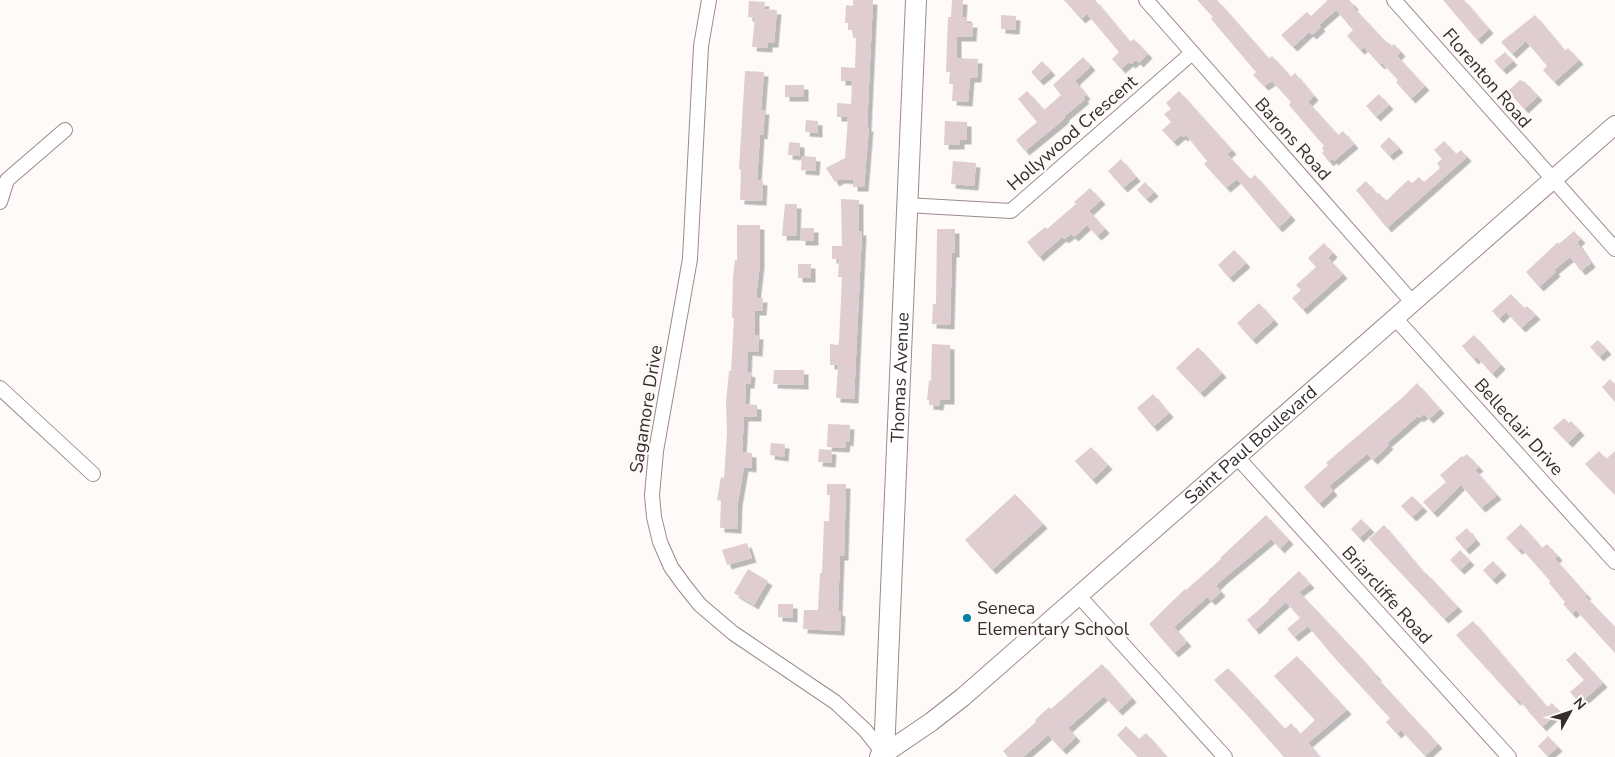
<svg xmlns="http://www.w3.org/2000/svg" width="1615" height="757" font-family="'Nunito Sans',sans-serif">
  <defs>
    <filter id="shadow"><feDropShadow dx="4.5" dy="4.5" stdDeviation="0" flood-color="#0004"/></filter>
  </defs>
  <rect width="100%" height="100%" fill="#fefaf9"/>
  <path fill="#e0cdd1" filter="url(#shadow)" d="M853,0H873L867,127H869L864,187H853V180L840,179L835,182L826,168L845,158L848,117H837V103L851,104L852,81H841V67L855,68L856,38H853V30H848V23H845L846,5L853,6Z
    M952,0H963L962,17H967V23H973L972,37H957V58L978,59L977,78H970L968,102L952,101L953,84H949L950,72H946L948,17H951Z
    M1064,0H1095L1130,42L1134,39L1148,54L1139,63L1136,60L1131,64L1129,62L1121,69L1112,59L1119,52L1087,14L1081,19Z
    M1197,0H1217L1269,59L1272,56L1291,77L1295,73L1314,96L1308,102L1338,135L1343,131L1354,144L1334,161L1332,159L1329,162L1322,153L1324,151L1322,148L1324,146L1289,105L1291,102L1272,81L1264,86L1253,75L1256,72L1211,19L1213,17Z
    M1326,0H1349L1354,5L1353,7L1387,43L1388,42L1392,46L1394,44L1401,52L1397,56L1425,86L1411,99L1396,82L1398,80L1382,63L1380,65L1364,47L1360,50L1347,36L1353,30L1336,10L1319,25L1321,27L1312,35L1309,32L1293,47L1281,35L1307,12L1311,16L1327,1Z
    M1443,0H1464L1489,29L1477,40Z
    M749,1L765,2L764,9L777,10L774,43H768V48L752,47L755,18L748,17Z
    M1001,15L1016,16L1015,30L1001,29Z
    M1535,15L1565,51L1568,48L1579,60L1554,82L1543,70L1547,66L1526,41L1512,54L1501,42Z
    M1505,52L1513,61L1502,70L1494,61Z
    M1083,57L1091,66L1075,81L1086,95L1083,97L1085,99L1066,115L1063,120L1025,151L1016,140L1037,122L1018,99L1027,91L1044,110L1061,95L1053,85Z
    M1042,61L1051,71L1039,81L1031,72Z
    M745,71L764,72L761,110H765L763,135L760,134L757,180L763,181L762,201L740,200L741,170L739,169Z
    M1520,80L1525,82L1538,96L1524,109L1508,91Z
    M785,85H804V97H785Z
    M1179,91L1232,150L1227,154L1250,179L1255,175L1291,216L1278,228L1237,179L1226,188L1204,164L1207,161L1186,135L1183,137L1181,135L1173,142L1162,130L1171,122L1164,114L1171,109L1166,103Z
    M1379,94L1389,105L1376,117L1366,106Z
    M806,120L818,121V133L805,132Z
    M945,121L967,122V140H960V145H944Z
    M1389,137L1399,148L1389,156L1380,146Z
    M1444,141L1456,154L1461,150L1467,157L1387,228L1356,190L1366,181L1377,194L1379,193L1386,201L1408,180L1412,183L1419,177L1424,182L1440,168L1437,163L1442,159L1434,150Z
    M789,142L800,143V156L788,155Z
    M802,156L816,157L815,171L801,170Z
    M1121,159L1136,177L1123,188L1108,171Z
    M953,161L976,163L974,186L951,184Z
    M1145,182L1154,192L1146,199L1137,190Z
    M1090,188L1101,200L1089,211L1105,229L1097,236L1087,225L1074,237L1071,234L1064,239L1062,237L1039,257L1027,242L1045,227L1047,229L1076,204L1074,202Z
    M841,199L859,200V231H862L854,399L836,398L838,365H830V344L838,345L839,341L842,277H838L839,259H832V246H842Z
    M785,204H797L796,236H782Z
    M737,225H760V263L756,298H763L762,311H755V335H759L758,352L748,351L747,372L751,373L750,384H746L745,404L757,405V417H744L742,452L752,453V468L744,467L738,502L737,529L720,528L721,501L717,500L721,477L724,478L727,433L726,402L729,371H731L734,318H732L733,277L735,260H737Z
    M801,228H814V241H801Z
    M937,229H955V253H952L950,325L932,324L933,304H936Z
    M1574,231L1581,239L1577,242L1591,263L1581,271L1570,257L1554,270L1556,272L1539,287L1526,272L1558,242L1559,244Z
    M1324,243L1333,253L1328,258L1343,274L1303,310L1292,298L1301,290L1296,285L1316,267L1308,258Z
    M1234,250L1246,263L1229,278L1218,265Z
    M798,264H811V278H798Z
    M1511,294L1524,308L1527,306L1536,315L1521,328L1506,312L1499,319L1492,311Z
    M1259,303L1274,320L1252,340L1237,323Z
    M1474,335L1501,365L1492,374L1477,357L1474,360L1462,346Z
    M1598,340L1607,350L1599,357L1590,347Z
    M932,344L950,345V400H940L939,406L929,405V400H927L929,380L931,381Z
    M1198,347L1222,373L1200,393L1176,368Z
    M774,370H804V385L773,384Z
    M1610,379L1615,384V402L1602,387Z
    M1417,383L1440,409L1429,419L1424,414L1419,418L1418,416L1387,443L1389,445L1373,460L1367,454L1329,486L1333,491L1319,504L1304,487L1328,465L1326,463L1403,397Z
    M1153,394L1169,413L1153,427L1137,408Z
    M1564,418L1569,423L1571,421L1580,431L1568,443L1553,428Z
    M828,424L850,425L849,442L846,441L845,448L827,447Z
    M771,443L785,444L784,457L770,455Z
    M1091,447L1108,465L1092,480L1075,461Z
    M819,449L832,450L831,463L818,462Z
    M1599,451L1606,459L1615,451V495L1585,464Z
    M1467,454L1479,467L1475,470L1497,495L1481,508L1461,485L1433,513L1423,502L1446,482L1440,475L1462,456L1463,457Z
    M827,484H846L844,556H840L838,611L841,612L840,631L803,629L804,610H818L820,573H822L824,521H829L830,495H827Z
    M1015,494L1043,524L992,570L965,540Z
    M1412,496L1423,507L1412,517L1401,506Z
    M1266,515L1289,540L1280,549L1271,539L1222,580L1216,586L1221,592L1211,601L1207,597L1174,627L1187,642L1174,653L1149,624L1185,589L1186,590L1221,559L1220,558Z
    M1361,519L1370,528L1359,538L1351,529Z
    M1521,524L1542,548L1547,544L1558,556L1555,559L1587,595L1585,596L1615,627V653L1576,610L1572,614L1563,604L1565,602L1549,583L1550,581L1521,548L1518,550L1506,538Z
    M1384,525L1425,574L1426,573L1458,607L1444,619L1369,539Z
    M1467,528L1476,540L1465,550L1455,538Z
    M747,543L752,558L727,565L722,550Z
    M1460,550L1470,561L1460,570L1450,560Z
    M1493,561L1502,571L1492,580L1483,570Z
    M748,569L768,581L754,605L734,593Z
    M1299,571L1310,584L1299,592L1353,649L1377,676L1376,677L1438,744L1425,756L1401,730L1397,734L1386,722L1390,718L1332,655L1308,626L1294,637L1287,629L1300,618L1286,602L1255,630L1247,620L1269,601L1268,600Z
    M778,604H793V618L778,617Z
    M1473,621L1547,707L1552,703L1559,711L1542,727L1518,699L1516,701L1456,635Z
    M1575,652L1603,683L1580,703L1570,692L1584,680L1566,660Z
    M1297,656L1347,710L1308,743L1320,757H1284L1247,715L1214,680L1228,668L1285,729L1291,723L1300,734L1315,720L1274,676Z
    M1102,664L1132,698L1118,711L1104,696L1068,728L1076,737L1062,750L1048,735L1023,757H1008L1003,751L1036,722L1035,720L1049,707L1051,709Z
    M1126,726L1139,739L1146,733L1167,757H1138L1117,735Z
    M1548,736L1558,747L1547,756L1538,746Z"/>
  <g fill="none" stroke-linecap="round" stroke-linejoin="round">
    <defs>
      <path id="minor" d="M709,0L701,46L690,259L656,451L652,495L654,517L660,542L671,567L684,585L700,605L733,633L835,702L865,730L884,754
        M1146,0L1413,303
        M1394,0L1615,249
        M0,202L7,180L65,130
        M906,205L1011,211L1192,53
        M1395,318L1615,562
        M0,388L93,474
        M1237,457L1509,757
        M1079,596L1225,757"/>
      <g id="tertiary">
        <path id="s1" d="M884,754L931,722L963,697L1615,125"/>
      </g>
      <g id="secondary">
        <path id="s2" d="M880,757L884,754L916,0"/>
      </g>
    </defs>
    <use href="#minor" stroke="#9c8b86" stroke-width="16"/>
    <use href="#tertiary" stroke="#9c8b86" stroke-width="20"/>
    <use href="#secondary" stroke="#9c8b86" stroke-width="22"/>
    <use href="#minor" stroke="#fff" stroke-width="14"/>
    <use href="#tertiary" stroke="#fff" stroke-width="18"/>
    <use href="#secondary" stroke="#fff" stroke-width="20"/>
  </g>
  <circle fill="#0481a6" stroke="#fefaf9" stroke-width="2" cx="967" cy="618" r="5"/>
  <g text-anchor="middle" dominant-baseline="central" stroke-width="4.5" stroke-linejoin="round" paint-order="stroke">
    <g font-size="18" fill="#342d2b" stroke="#fefaf9">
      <text transform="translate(1487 78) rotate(49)">Florenton Road</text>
      <text transform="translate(1072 133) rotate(-41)">Hollywood Crescent</text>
      <text transform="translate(1293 139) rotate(48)">Barons Road</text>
      <text stroke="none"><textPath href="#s2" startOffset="382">Thomas Avenue</textPath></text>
      <text transform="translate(646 409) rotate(-81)">Sagamore Drive</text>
      <text transform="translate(1519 427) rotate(48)">Belleclair Drive</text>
      <text stroke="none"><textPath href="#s1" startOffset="480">Saint Paul Boulevard</textPath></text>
      <text transform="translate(1387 595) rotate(48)">Briarcliffe Road</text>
    </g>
    <g font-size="18" fill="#342d2b" stroke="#fefaf9" text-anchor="start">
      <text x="977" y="608">Seneca<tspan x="977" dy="21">Elementary School</tspan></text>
    </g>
  </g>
  <g transform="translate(1570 712) rotate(50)" stroke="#fefaf9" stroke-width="4" paint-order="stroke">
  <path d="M0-4L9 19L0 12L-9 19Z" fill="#342d2b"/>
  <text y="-8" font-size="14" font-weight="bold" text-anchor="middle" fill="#342d2b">N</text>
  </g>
</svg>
